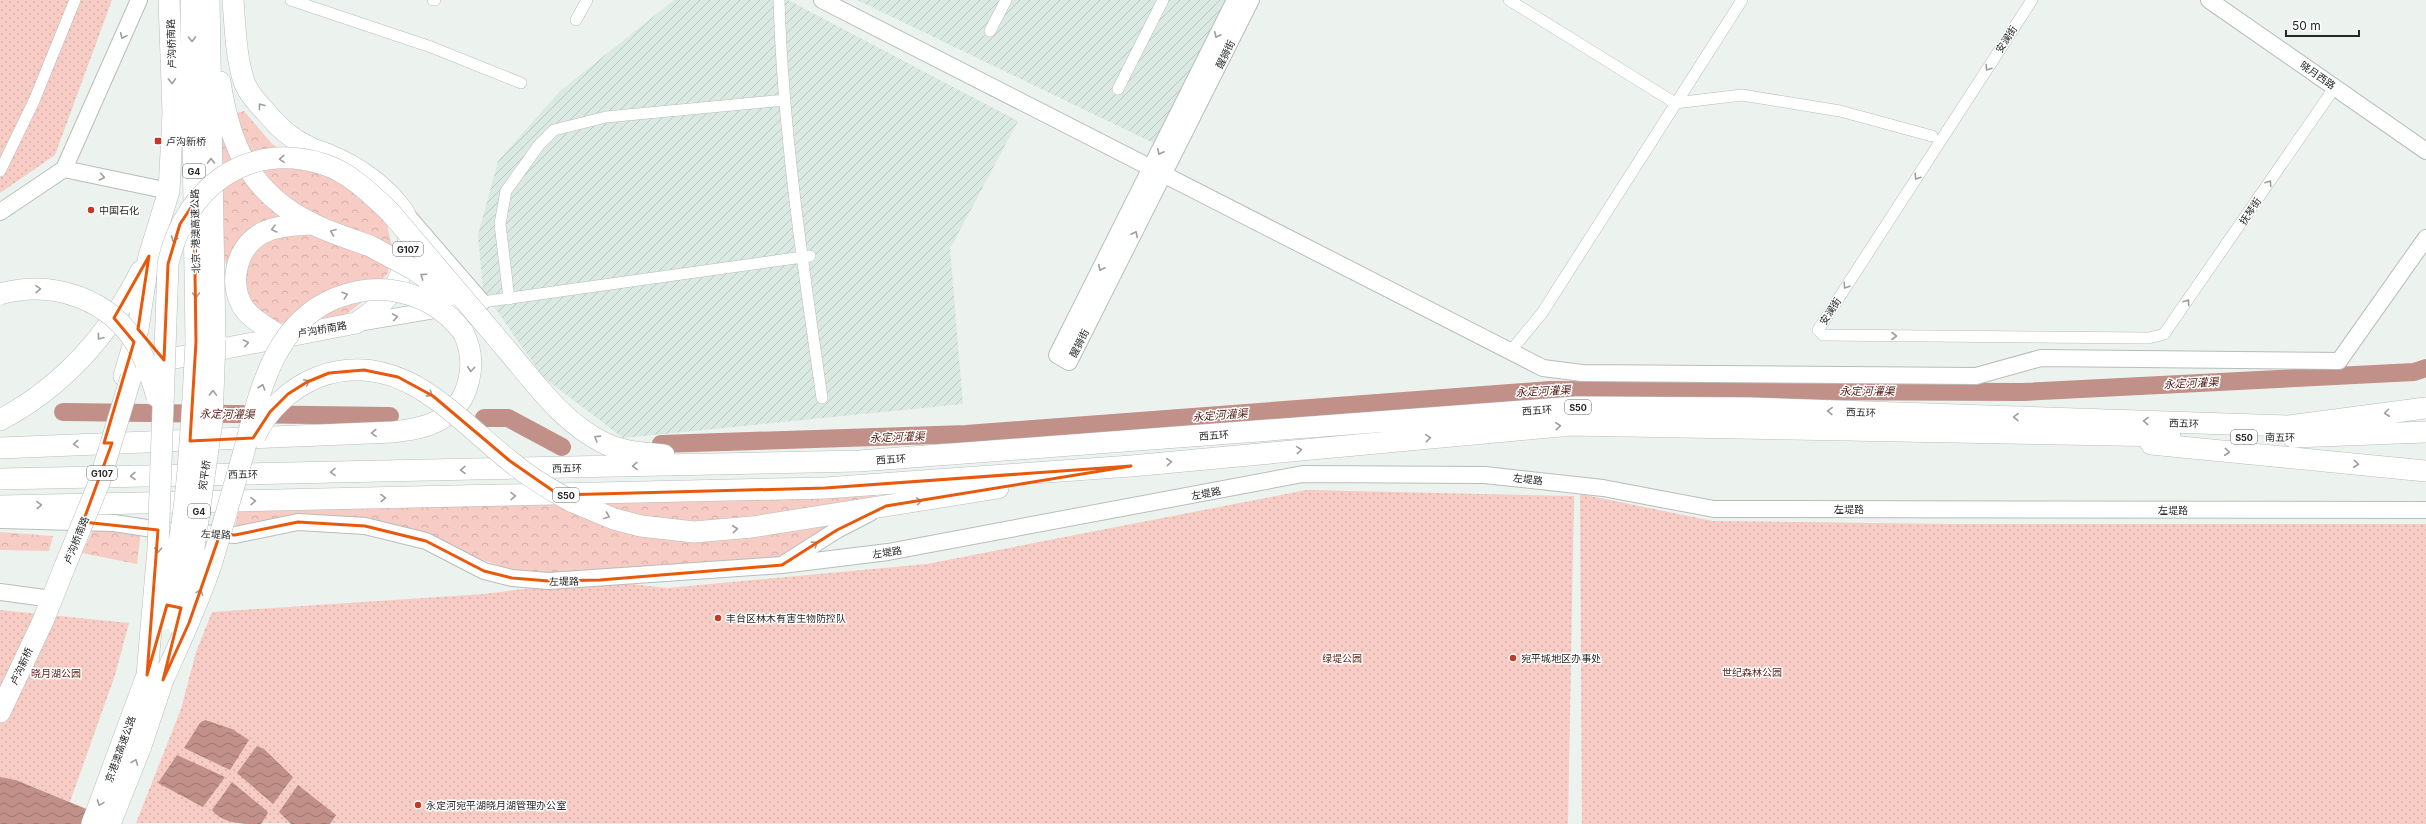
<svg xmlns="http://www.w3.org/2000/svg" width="2426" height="824" font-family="Inter,'Noto Sans SC',sans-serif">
  <defs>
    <pattern id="industrial-furrows" width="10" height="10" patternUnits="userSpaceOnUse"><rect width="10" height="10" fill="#dae9e1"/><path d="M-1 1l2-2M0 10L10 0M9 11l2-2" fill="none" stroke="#bbc8c1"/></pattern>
    <pattern id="forest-crowns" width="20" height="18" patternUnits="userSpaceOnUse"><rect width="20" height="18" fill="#f6ccc4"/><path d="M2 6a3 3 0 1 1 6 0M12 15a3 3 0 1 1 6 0" fill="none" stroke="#d3afa8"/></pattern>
    <pattern id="park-dots" width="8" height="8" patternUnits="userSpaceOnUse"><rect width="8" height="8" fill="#f6ccc4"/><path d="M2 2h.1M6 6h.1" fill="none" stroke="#d3afa8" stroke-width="1.8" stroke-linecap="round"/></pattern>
    <pattern id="water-waves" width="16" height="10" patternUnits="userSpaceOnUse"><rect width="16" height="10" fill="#c19088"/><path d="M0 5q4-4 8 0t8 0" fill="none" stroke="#9d766f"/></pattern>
  </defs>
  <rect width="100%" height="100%" fill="#ecf3ef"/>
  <path fill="url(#industrial-furrows)" d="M674,0H788L1018,121L950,249L963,404L623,438L543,377L483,291L478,235L498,161L560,91Z
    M857,0H1249L1174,153Z"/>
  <path fill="url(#forest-crowns)" d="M244,111L272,144L332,177L363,199L387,225L392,246L388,273L366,299L344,316L314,323H276L245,303L225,261L218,134L229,115Z
    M879,493L835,525L776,560L542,576L512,570L374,522L234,531L239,509L536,505Z
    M95,526L141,530L137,564L82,553Z
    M0,532L53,536L49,551L0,550Z"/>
  <path fill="url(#park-dots)" d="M0,0H112L55,155L0,193Z
    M1306,490L1574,496L1568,824L136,823L181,709L196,652L212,612L484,594L593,580L668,588L927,564Z
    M1580,494L1713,521L1950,524H2426V824H1582Z
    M0,610L129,623L115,675L70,802L16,780L0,777Z"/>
  <path fill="url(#water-waves)" d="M205,720L232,729L249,740L230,770L184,748L200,723Z
    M257,746L264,749L293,777L273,804L237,773Z
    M177,755L225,777L203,807L158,783Z
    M0,777L16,780L123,824H0Z
    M232,782L267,811L268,813L261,824C242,824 223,824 212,810Z
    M298,785L336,815L330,824H291L279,812Z"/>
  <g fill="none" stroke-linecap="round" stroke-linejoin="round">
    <path stroke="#c19088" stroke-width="18" d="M63,412L390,416
      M484,418H508L562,447
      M661,444L966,434L1550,390L2023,392L2414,372L2426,368"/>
    <defs>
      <path id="street" d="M291,0L431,47L521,83
        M433,0H435
        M779,0C783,133 803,266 822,398
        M1509,0L1675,103L1742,95L1840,111L1932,136
        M2032,0L1818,330L1823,335L2149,338L2164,334L2335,87
        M576,20L587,0
        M990,31L1006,0
        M1118,89L1163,0
        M0,171L34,101L75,0
        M509,299L500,224L506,191L539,145L554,130L606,117L785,100
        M482,302L810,256
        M1510,352L1542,313L1742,0"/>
      <path id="secondary" d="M822,0L1543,368L1582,373L1976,376L2041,358L2339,361L2426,238
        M1235,0L1057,355L1069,362L1251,0
        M2209,0L2426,151
        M64,169L169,191
        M0,212L64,169L139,0
        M405,213L482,302
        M358,323L482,302
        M0,520L114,523L166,531L235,535L298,522L365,526L426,541L484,571L512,578L549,581L782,565L888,552L1303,474L1485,475L1603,488L1714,509L2426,510
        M785,563L837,530L870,513
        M0,592L52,599"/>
      <path id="highway" d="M191,0L196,342
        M209,0L215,340
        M220,82C230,147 251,194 313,224C331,233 351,239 370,246
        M281,336C270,329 255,322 246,311C226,287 236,242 267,231C281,225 297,225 313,224
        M507,350C536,384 563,423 604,443C622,452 644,453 664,455
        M148,363L154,360L175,358L356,323C383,305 398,291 406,258C409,246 410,222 403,211C386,187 358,167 331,156C324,152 316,151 309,147C291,139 277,126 265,111C258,104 249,93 245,84C236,61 235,25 233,0
        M124,376L138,329L149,256L169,191L173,113L169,0
        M0,420C64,386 109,335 141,271
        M2293,437L2426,432
        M2151,444L2426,471
        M0,448L393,432C409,430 426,428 441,419C471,402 478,361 463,332
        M0,479L859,461L1576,407L1749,408L2289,426L2426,408
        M571,501L614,519L641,526L694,532L752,527L998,488
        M0,506L825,488L1131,466L1571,425L2170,436
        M0,712L43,621L65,566
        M92,824L147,675
        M110,824L141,746L163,680"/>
    </defs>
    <use href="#street" stroke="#b7bdba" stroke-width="12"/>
    <use href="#secondary" stroke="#b7bdba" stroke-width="18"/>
    <use href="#highway" stroke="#b7bdba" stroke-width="22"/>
    <use href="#street" stroke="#fff" stroke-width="11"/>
    <use href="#secondary" stroke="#fff" stroke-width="16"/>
    <use href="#highway" stroke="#fff" stroke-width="21"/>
    <defs>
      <path id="highway-bridge" d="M370,246L415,270L449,295
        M0,294C53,279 112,299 139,349C148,364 152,381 157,397
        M255,436C268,409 291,388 318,377C400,347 453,416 510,461C529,477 549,489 571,501
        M65,566L99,483L131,377
        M162,620C188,531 191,434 196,342
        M177,623L192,562L212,421L215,340
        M147,675L158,549L168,264C184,189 246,140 323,164C349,172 371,194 390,212L507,350
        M163,680C180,642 198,604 211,565C222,529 232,492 243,455C259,395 272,324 336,298C354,291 370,288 389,290C420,294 444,307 463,332"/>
    </defs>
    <use href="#highway-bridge" stroke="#b7bdba" stroke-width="22" stroke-linecap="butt"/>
    <use href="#highway-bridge" stroke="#fff" stroke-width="21"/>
  </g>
  <defs><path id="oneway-chevron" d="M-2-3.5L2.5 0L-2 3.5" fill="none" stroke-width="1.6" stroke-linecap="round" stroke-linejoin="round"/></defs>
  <g stroke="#9d9e9e">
    <use href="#oneway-chevron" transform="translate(1217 35) rotate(116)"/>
    <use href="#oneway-chevron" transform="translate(123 36) rotate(114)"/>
    <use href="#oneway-chevron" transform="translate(192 39) rotate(89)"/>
    <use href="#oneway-chevron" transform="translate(1988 68) rotate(123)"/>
    <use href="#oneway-chevron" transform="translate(172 81) rotate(88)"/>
    <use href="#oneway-chevron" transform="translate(261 106) rotate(-127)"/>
    <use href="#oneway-chevron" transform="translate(1160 152) rotate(116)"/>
    <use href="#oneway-chevron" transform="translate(282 159) rotate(178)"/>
    <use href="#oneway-chevron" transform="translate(211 161) rotate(-91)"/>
    <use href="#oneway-chevron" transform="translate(102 177) rotate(12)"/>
    <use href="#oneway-chevron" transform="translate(1917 177) rotate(123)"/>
    <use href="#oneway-chevron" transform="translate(2269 183) rotate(-56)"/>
    <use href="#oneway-chevron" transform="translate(274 229) rotate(166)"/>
    <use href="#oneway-chevron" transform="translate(333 232) rotate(-159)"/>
    <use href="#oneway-chevron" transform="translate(1135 234) rotate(-63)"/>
    <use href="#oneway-chevron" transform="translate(174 239) rotate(111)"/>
    <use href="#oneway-chevron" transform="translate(1101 268) rotate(117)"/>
    <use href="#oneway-chevron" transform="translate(423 276) rotate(-146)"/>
    <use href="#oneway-chevron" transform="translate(1846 286) rotate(123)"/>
    <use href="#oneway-chevron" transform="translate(38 289) rotate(-1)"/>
    <use href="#oneway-chevron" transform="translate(196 295) rotate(89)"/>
    <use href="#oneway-chevron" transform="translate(345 295) rotate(-19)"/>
    <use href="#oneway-chevron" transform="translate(2187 302) rotate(-56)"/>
    <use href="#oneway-chevron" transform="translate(395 317) rotate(-9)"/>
    <use href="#oneway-chevron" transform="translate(1894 336)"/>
    <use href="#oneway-chevron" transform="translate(100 337) rotate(127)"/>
    <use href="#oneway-chevron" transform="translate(246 343) rotate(-12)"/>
    <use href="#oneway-chevron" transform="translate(471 369) rotate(94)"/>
    <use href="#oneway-chevron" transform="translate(307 382) rotate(-26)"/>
    <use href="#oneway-chevron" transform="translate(262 387) rotate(-71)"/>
    <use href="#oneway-chevron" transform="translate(213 393) rotate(-88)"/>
    <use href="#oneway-chevron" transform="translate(430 394) rotate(33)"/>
    <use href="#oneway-chevron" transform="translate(1830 411) rotate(-178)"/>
    <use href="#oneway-chevron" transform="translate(2387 413) rotate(173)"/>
    <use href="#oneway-chevron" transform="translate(2016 417) rotate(-178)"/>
    <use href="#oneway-chevron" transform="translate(2146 421) rotate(-178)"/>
    <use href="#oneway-chevron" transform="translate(1558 426) rotate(-5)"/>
    <use href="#oneway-chevron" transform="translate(374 433) rotate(177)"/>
    <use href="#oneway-chevron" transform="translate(597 438) rotate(-148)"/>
    <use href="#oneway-chevron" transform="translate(1428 438) rotate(-5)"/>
    <use href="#oneway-chevron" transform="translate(76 444) rotate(177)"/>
    <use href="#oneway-chevron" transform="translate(1299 450) rotate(-5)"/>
    <use href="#oneway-chevron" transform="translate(2227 452) rotate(6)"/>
    <use href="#oneway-chevron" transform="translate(1169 462) rotate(-5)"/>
    <use href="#oneway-chevron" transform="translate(2356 464) rotate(6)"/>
    <use href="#oneway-chevron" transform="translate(635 466) rotate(179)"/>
    <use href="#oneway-chevron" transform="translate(463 470) rotate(179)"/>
    <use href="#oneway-chevron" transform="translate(333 472) rotate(179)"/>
    <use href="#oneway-chevron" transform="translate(133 476) rotate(179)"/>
    <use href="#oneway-chevron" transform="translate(513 496) rotate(-1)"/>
    <use href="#oneway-chevron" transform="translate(383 498) rotate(-1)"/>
    <use href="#oneway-chevron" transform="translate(253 501) rotate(-1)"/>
    <use href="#oneway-chevron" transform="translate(919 501) rotate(-9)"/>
    <use href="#oneway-chevron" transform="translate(39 505) rotate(-2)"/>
    <use href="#oneway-chevron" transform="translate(607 516) rotate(20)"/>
    <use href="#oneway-chevron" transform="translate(735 529) rotate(-6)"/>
    <use href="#oneway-chevron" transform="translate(815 544) rotate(-33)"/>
    <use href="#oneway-chevron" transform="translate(158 550) rotate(93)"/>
    <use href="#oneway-chevron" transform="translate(200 592) rotate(-69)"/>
    <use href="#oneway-chevron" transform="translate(135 762) rotate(-68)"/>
    <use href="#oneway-chevron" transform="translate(100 803) rotate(110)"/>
  </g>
  <path fill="none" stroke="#e8590c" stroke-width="3" stroke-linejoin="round" d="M194,203L196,342L190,441L253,438L270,412L288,394L307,382L329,373L364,370L398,377L433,396L510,461L559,495L825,488L1131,466L886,506L837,530L782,565L600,580L549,581L512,578L484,571L426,541L365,526L298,522L235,535L220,534L189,623L163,680L181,608L167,605L147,675L158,530L83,522L112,443H104L134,342L114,318L149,256L138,329L164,360L168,264L180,224Z"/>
  <g fill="#c53829" stroke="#fff" stroke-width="1.5">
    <rect x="154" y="137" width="8" height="8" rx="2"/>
    <circle cx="91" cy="210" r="4"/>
    <circle cx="718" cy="618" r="4"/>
    <circle cx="1513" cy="658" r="4"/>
    <circle cx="418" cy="805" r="4"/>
  </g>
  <g text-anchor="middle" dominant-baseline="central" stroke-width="3" stroke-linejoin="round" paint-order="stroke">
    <g fill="#fff" stroke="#676868" stroke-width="1">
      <rect x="183" y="164" width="22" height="14" rx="3"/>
      <rect x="393" y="242" width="30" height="14" rx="3"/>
      <rect x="1565" y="400" width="26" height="14" rx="3"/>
      <rect x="2231" y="430" width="26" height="14" rx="3"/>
      <rect x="87" y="466" width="30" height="14" rx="3"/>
      <rect x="553" y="488" width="26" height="14" rx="3"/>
      <rect x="188" y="504" width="22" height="14" rx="3"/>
    </g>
    <g font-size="9" font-weight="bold" fill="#262827">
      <text x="194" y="171">G4</text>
      <text x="408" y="249">G107</text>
      <text x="1578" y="407">S50</text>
      <text x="2244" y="437">S50</text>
      <text x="102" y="473">G107</text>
      <text x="566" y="495">S50</text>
      <text x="199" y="511">G4</text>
    </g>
    <g font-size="10" fill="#262827" stroke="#fff">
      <text transform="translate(2006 39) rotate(-57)">安澜街</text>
      <text transform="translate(171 44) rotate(-92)">卢沟桥南路</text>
      <text transform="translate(1225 54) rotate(-64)">醒狮街</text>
      <text transform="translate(2318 75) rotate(35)">晓月西路</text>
      <text transform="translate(2250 211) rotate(-56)">抚琴街</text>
      <text transform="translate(195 231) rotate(-91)">北京-港澳高速公路</text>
      <text transform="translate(1830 311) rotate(-57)">安澜街</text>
      <text transform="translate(322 329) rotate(-10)">卢沟桥南路</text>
      <text transform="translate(1079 343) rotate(-63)">醒狮街</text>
      <text transform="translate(1537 410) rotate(-4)">西五环</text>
      <text transform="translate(1861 412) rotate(2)">西五环</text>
      <text transform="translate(2184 423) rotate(2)">西五环</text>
      <text transform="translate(1214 435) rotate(-4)">西五环</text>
      <text transform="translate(2280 437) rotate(1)">南五环</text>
      <text transform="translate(891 459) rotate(-4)">西五环</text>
      <text transform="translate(567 468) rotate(-1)">西五环</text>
      <text transform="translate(243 474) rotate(-1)">西五环</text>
      <text transform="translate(204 475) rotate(-82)">宛平桥</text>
      <text transform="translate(1528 479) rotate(7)">左堤路</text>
      <text transform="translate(1206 493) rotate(-11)">左堤路</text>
      <text x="1849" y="509">左堤路</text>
      <text x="2173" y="510">左堤路</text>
      <text transform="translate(216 534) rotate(3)">左堤路</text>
      <text transform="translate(76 540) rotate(-68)">卢沟桥南路</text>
      <text transform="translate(887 552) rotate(-9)">左堤路</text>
      <text transform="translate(564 581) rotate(-1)">左堤路</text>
      <text transform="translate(21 666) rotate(-65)">卢沟新桥</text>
      <text transform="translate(120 749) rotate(-70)">京港澳高速公路</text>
    </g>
    <g font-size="10" fill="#262827" stroke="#fff" text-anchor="start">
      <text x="166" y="141">卢沟新桥</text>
      <text x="99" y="210">中国石化</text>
      <text x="726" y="618">丰台区林木有害生物防控队</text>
      <text x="1521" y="658">宛平城地区办事处</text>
      <text x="426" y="805">永定河宛平湖晓月湖管理办公室</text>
    </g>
    <g font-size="10" fill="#62251d" stroke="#fff">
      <text x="1342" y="658">绿堤公园</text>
      <text x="1752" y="672">世纪森林公园</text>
      <text x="56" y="673">晓月湖公园</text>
    </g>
    <g font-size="11" font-style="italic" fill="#531810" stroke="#fff">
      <text transform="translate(2191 383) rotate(-3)">永定河灌渠</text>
      <text transform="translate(1543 391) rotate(-3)">永定河灌渠</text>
      <text x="1867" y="391">永定河灌渠</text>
      <text transform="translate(227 414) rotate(1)">永定河灌渠</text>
      <text transform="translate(1220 415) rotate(-4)">永定河灌渠</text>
      <text transform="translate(897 437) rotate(-2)">永定河灌渠</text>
    </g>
  </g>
  <path d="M2286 30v6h73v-6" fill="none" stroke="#262827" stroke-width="2"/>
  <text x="2292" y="30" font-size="12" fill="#262827" stroke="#ffffff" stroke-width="3" paint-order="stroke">50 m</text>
</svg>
